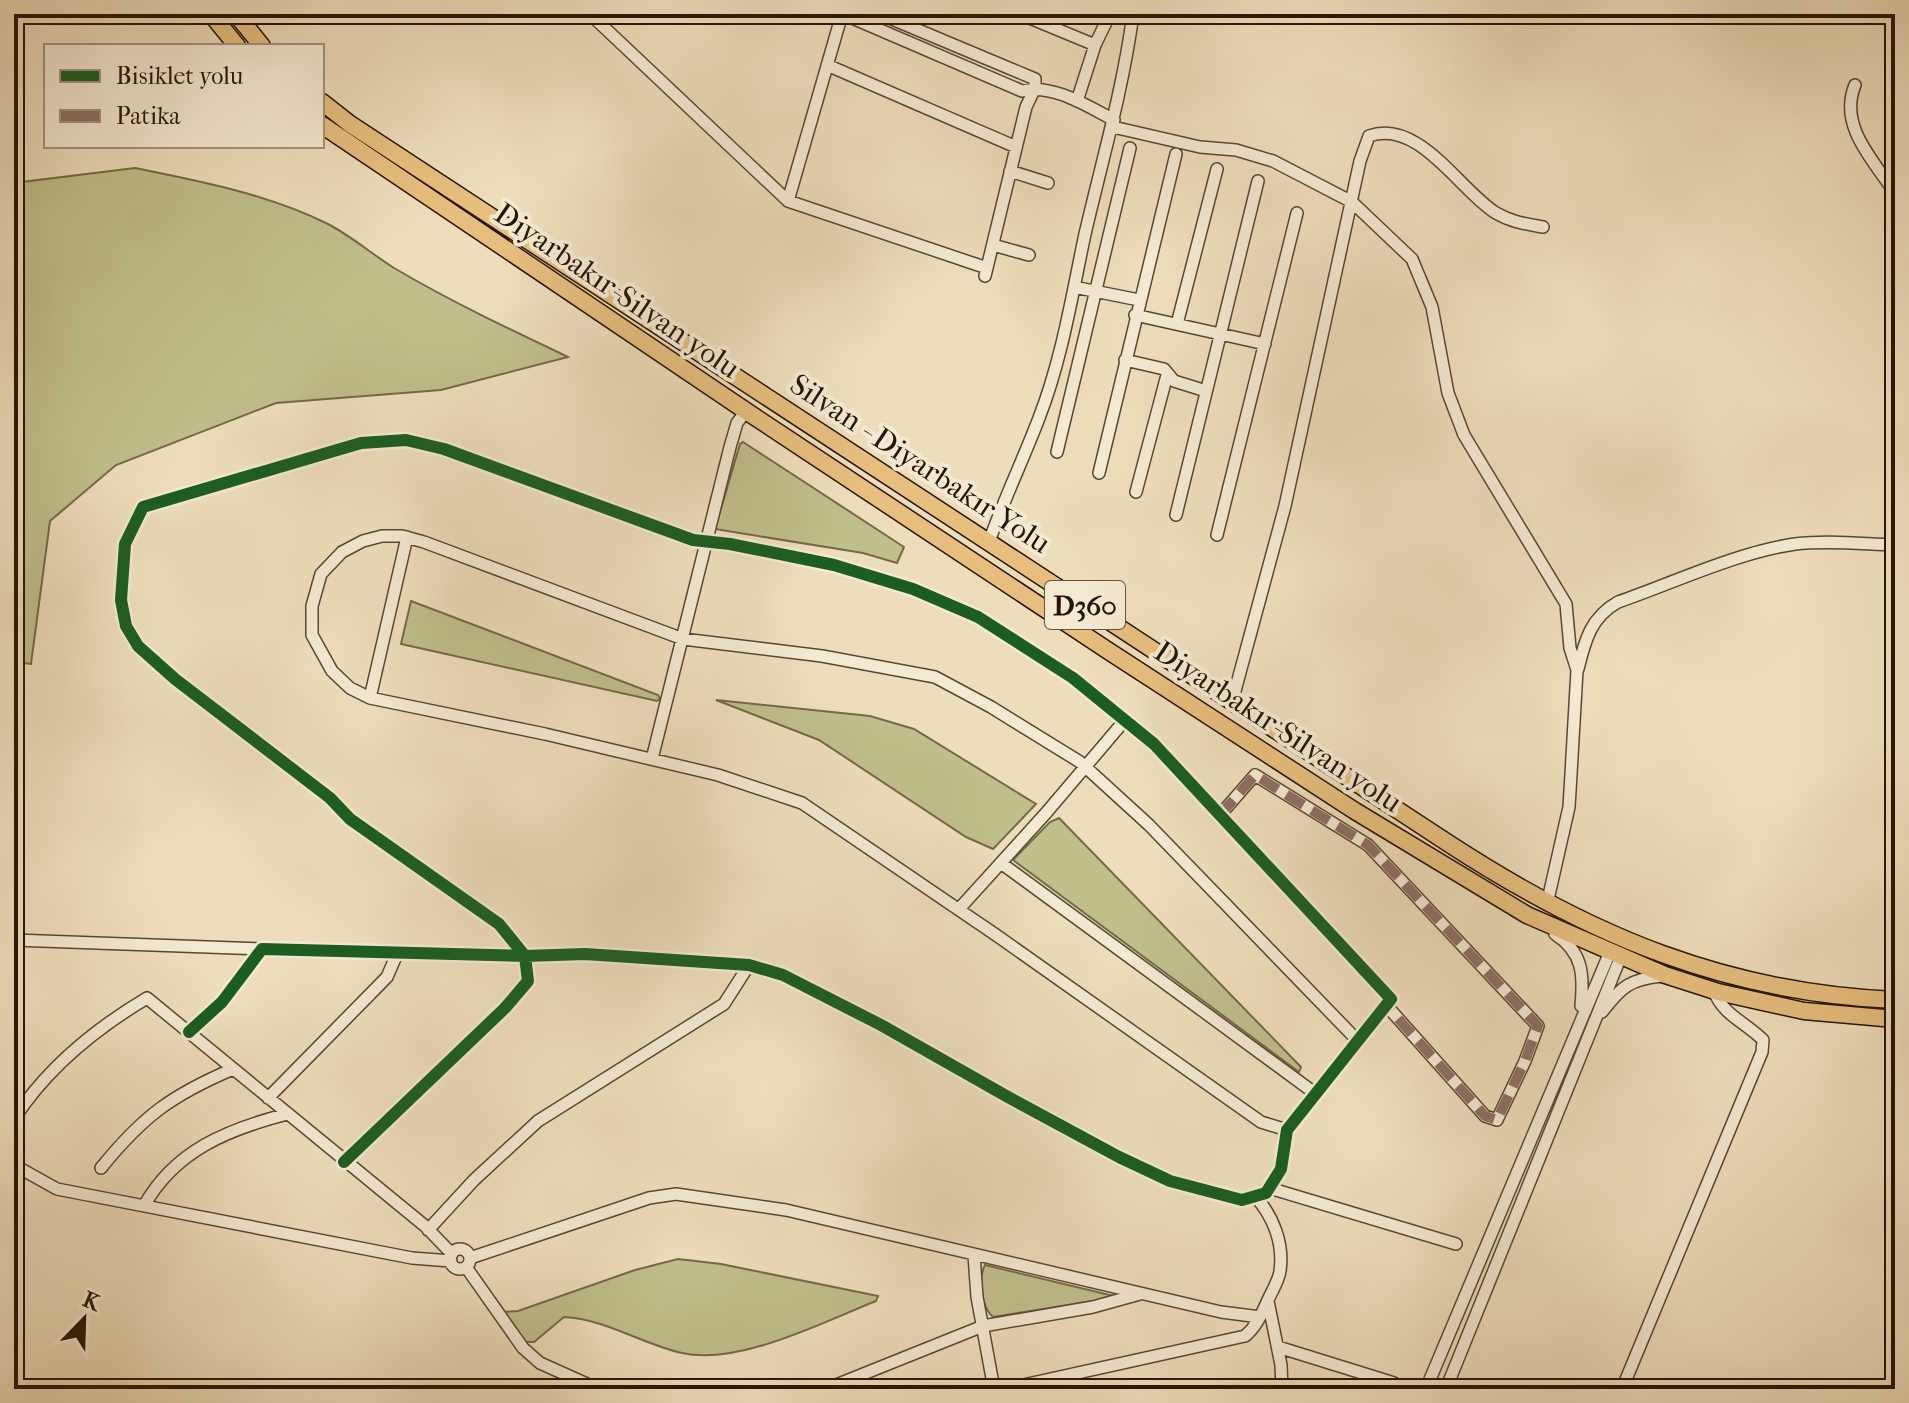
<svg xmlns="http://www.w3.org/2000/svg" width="1909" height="1403" font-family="'IM FELL French Canon',serif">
  <rect width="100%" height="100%" fill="#edb"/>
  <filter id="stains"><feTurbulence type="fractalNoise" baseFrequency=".0025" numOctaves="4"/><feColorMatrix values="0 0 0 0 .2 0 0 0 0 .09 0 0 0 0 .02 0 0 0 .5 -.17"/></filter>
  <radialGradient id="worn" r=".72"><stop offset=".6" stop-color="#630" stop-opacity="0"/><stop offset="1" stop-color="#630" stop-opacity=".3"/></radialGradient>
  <path fill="#bfbf8c" stroke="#746a46" stroke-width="2" d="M135,168C199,181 268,194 328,224C351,236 372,254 394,268C450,301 509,329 568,357L441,390L276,403L116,465L50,521L31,664L14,662V183Z
    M743,442L904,547L897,563L863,553L715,529L740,444Z
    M411,601L658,695L660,699L657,701L401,644Z
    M716,700L870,716L914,729L1036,804L993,849L966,837L819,740Z
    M1059,818L1301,1067L1299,1072L1013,860L1050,822Z
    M678,1259L721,1264L878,1296L876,1301C823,1322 738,1366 682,1353C642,1344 605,1319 564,1317L534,1342H526L503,1312L518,1311L635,1270Z
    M985,1265L1118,1297L993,1317C981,1307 978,1278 985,1265Z"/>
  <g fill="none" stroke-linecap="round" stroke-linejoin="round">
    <defs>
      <path id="minor" d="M590,14L788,201L987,268
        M843,14L1022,91C1052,83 1087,106 1114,120
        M880,14L1035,79V88L1026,107L985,276
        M1020,14L1095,45
        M827,65L1016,147
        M1855,85C1838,126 1874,161 1895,193
        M1077,101L1095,45L1110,14
        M1113,127L1200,147L1236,150L1273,161L1352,202L1412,259L1432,307L1448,393L1464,435L1566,604L1570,648L1577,670L1571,774L1569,807L1547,904
        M1010,171L1048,183
        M788,201L842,14
        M993,245L1029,255
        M1074,287L1139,300
        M1135,315L1265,344
        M1177,324L1217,169
        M1125,360L1164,369L1174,381L1206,391
        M1057,452L1130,148
        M1099,473L1176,154
        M1136,492L1167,375
        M1176,515L1258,181
        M1217,535L1297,213
        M989,542C1004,499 1023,460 1039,418C1062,359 1072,295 1085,234C1102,161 1123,89 1133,14
        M1578,669C1585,640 1591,617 1618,602C1673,583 1738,552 1795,544C1828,540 1862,544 1895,545
        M370,698L407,537
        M1232,702L1285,506L1360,161L1369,136C1419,118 1460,191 1496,213C1511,222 1526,224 1543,227
        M652,759L730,447L737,423L746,411
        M1220,815L1255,775L1368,845L1538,1026L1525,1061L1497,1120L1485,1116L1386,1005
        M1001,863L1316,1094
        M959,909L1046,813L1125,720
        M1555,934C1583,952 1584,975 1581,1006
        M14,940L262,949
        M1602,1012C1621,987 1630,979 1662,976
        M189,1032L222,1002L262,949L525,956L585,954L749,965L783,975L881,1025L1008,1097L1119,1157L1170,1181L1242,1200L1266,1193L1281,1169L1287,1130L1391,999L1154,744L1073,678L978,617L913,589L834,565L730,544L693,540L444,449L406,440L361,443L143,507L125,544L121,600L126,626L138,646L175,679L330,798L350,819L499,924L525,956L528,981L505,1008L344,1162
        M268,1098L387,977L397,954
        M14,1119C47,1068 95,1029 147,998L425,1226L452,1254
        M1287,1130L1261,1122L996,935L802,803L718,775L545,734L370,698L350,688L332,671L312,635V606L321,574L342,552L363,541L382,536H402L424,542L683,639L822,656L935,677L991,707L1080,762L1149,825L1357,1040
        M14,1165L57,1189L412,1258L451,1261
        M101,1168C143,1116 172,1095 233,1069
        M1269,1188L1456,1244
        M144,1206C175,1150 229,1129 287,1114
        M428,1230L474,1180L538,1121L724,1004L749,965
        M450 1259a10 10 0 1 1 20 0a10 10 0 1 1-20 0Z
        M974,1255L977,1297L994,1389
        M470,1258L649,1198L676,1194L786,1210L1221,1312L1260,1317
        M466,1267L523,1348L540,1363L598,1389
        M1268,1301L1281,1365L1282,1389
        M1278,1347L1394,1383L1391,1389
        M826,1389L983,1326L1093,1307L1140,1294
        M1005,1389L1245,1336C1257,1326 1262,1313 1268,1300C1272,1291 1279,1280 1280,1271C1284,1243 1273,1216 1255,1196
        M1426,1389L1610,952
        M1446,1389L1621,956
        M1622,1389L1762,1052L1763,1040C1745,1022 1723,1015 1714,991"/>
      <path id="highway" d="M211,14L237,46
        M236,14L262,46
        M322,102L350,124L1451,845C1591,936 1727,993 1895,1000
        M322,125L746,411L1107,650L1355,811L1527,915L1665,975L1718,992L1804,1011L1895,1019"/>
    </defs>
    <use href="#minor" stroke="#5a4730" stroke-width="14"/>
    <use href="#highway" stroke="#281501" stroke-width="19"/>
    <use href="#minor" stroke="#f4e9d3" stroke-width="11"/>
    <use href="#highway" stroke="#e7be7e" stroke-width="16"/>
    <path stroke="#8d6e63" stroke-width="10" stroke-dasharray="20 10" stroke-linecap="butt" d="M1220,815L1255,775L1368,845L1538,1026L1525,1061L1497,1120L1485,1116L1386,1005"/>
    <defs>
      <path id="cycleway" d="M189,1032L222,1002L262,949L525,956L585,954L749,965L783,975L881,1025L1008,1097L1119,1157L1170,1181L1242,1200L1266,1193L1281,1169L1287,1130L1391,999L1154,744L1073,678L978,617L913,589L834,565L730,544L693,540L444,449L406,440L361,443L143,507L125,544L121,600L126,626L138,646L175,679L330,798L350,819L499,924L525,956L528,981L505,1008L344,1162"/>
    </defs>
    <use href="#cycleway" stroke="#f4e9d3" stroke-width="17"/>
    <use href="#cycleway" stroke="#1b5e20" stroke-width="12"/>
  </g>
  <g text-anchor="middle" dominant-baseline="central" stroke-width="8" stroke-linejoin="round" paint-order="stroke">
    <rect fill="#f4e9d3" stroke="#655540" stroke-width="2" x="1045" y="581" width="80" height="48" rx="6"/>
    <g font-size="28" font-weight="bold" fill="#281501">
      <text x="1085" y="605">D360</text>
    </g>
    <g font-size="30" fill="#281501" stroke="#f4e9d3">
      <text transform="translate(617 291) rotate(34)">Diyarbakır-Silvan yolu</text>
      <text transform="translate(920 464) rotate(33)">Silvan - Diyarbakır Yolu</text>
      <text transform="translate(1278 727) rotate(33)">Diyarbakır-Silvan yolu</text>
    </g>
  </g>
  <rect width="1909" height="1403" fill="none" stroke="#edb" stroke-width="48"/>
  <rect x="16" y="16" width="1877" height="1371" fill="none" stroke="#281501" stroke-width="4"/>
  <rect x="24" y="24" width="1861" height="1355" fill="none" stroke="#281501" stroke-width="2"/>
  <rect x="44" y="44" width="280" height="104" fill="#f4e9d3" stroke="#a2947f" stroke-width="2"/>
  <rect x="60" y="70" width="40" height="12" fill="#1b5e20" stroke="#a2947f" stroke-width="2"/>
  <text x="116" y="84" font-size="24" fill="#281501">Bisiklet yolu</text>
  <rect x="60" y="110" width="40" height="12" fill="#8d6e63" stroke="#a2947f" stroke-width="2"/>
  <text x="116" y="124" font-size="24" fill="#281501">Patika</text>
  <g transform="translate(84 1319) rotate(23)" stroke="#f4e9d3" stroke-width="6" paint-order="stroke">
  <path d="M0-6L14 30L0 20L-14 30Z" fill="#281501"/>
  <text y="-12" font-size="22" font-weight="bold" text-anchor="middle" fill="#281501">K</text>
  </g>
  <rect width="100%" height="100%" filter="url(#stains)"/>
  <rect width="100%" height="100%" fill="url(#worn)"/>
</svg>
